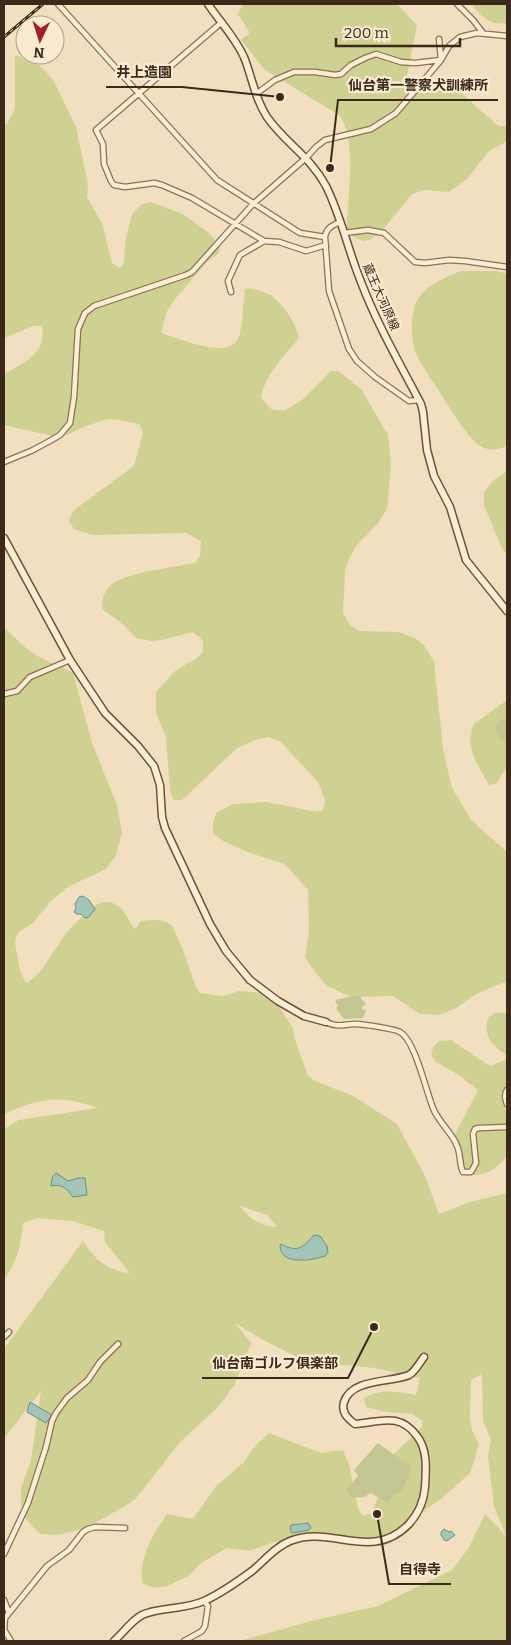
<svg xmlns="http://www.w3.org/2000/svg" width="511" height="1645" font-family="Bitter,'Noto Sans JP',serif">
  <rect width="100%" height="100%" fill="#f2dfbf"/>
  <path fill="#ced192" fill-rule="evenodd" d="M243,4H397L417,25L406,81L456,88L498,126H507V141L488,152L467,179L449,192L425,190L412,194L381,232L370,240L364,241L354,237L347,229C347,198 358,139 339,115L265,70L241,40L250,33L238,14Z
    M471,4H507V23C489,26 482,16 471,4Z
    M15,55L36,62L54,81L76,127L88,184L87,197L102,223L112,263L120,268L124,262L125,243L132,214L141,205L150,202L183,214L209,233L220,246L219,253L208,261L175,299L167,311L161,333C178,338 226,360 238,339C243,329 243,302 245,289C254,287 264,292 272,296C281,302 300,328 298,339C283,357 265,375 261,398L271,409L284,411L302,400L331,371H338L361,389L388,435L391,465L387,509L379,522L356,546L349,559L345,571L343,613L350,625L359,631L398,632L415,638L425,646L434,662L443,749L452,788L472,821L507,852V982L502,983L476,994L456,1008L439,1015L420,1014L393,996L351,997L327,986L315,972L305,957L309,931L308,890L285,864L250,853L223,841L213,833V823L216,813L233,804L267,802L316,812L323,810L325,800L318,782L281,742L269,737L258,739L237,748L182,800H174L170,791L166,738L156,713V692L176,670L196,659L203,652V640L193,632L161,640L152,641L136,638L123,624L102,609C102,600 103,594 109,587C120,573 176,567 195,563L200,556L201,541L186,533L92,535L74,529L69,521L74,510L134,466L143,432L139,424L119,420L108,419L86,426L67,435L57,437L4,425V374C25,362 47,354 42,326H33L4,338V125L7,124L15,109Z
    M461,271H498L507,274V445C501,450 489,451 482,447C470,441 451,410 444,399C435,384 423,369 416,353C410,339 410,309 419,297C429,284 446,277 461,271Z
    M507,471V554L503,550L484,506V492L495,479Z
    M4,628C16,638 27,651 41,658C52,664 61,665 73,673L92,743L117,805L122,833L116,855L106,869L68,887L50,902L33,923L19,932L16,937L15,943L20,971L26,983C43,974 53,951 64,936C69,929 91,907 98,904C102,902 108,901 113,903C127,909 126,919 135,929L141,921C151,920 162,918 171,925C177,931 192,976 196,987L200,993L223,996L239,991L264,993L276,1002L293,1028L294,1037L308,1076L315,1081L353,1096L397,1124L425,1176L439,1214L470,1202L507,1193V1641H240L311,1621L378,1606L452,1570L468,1549L485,1514L506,1536L494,1506L488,1456L491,1440L483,1420L482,1374L471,1380L470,1418L472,1430L479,1445L476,1451V1455L470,1473L441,1499L421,1513L409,1528L395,1538L335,1541L304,1540L274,1542L250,1551L227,1548L201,1563L189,1576L167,1586L154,1588L142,1583C139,1557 153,1534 167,1514L193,1519L216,1486L243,1463L256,1445L269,1433L321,1453L343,1450L349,1464L358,1509L363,1516L372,1513L392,1456L422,1427V1421L412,1414L386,1412L366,1407L364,1398C382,1388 396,1392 416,1395L420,1378L374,1368L344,1365L321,1369L265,1341L235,1323L251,1343L235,1384L219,1406L180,1442L137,1497L127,1505L86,1528L58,1535L40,1534L25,1518L22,1511L21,1501V1488L31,1461L41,1391L4,1438V1349L83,1241C95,1259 106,1271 130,1273L105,1242L104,1231L72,1221L37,1218L23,1223C21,1244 18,1262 4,1279V1129L19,1120L98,1108C59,1094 40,1098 4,1114ZM240,1206L267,1215L277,1227C260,1225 250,1220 240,1206Z
    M507,700V767L497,783L489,785C479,766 463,746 474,724Z
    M495,1013H507V1055C492,1046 483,1036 488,1018Z
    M451,1040L490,1066L507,1059L506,1157C496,1169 487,1176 469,1175L463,1167L452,1140L478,1090L460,1076L436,1062L431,1054L434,1046L439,1041Z"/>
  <path fill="#c3c592" d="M507,718V741L504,742L499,737L495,729L500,721Z
    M358,995L366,1004L361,1008L366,1011L363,1018L344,1019L336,1008L338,1006L335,1000Z
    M378,1443L411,1467L408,1479L399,1494H395L387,1503L371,1493L364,1497L351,1498L346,1490L358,1476L354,1470Z"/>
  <path fill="#a3c4b8" stroke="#699385" d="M83,896L89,900L95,909L89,917L85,918L81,914H76L74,912L76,908L75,904L79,897Z
    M56,1173L68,1181L78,1178H85L87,1195L73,1197C66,1188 63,1184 51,1186L52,1178Z
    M314,1235L320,1236L327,1246L328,1252L325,1256C315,1260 288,1264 282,1253C281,1252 280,1247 280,1245L281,1244C298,1253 302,1248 314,1235Z
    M30,1402L52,1415L46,1423L27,1412Z
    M308,1523L311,1528L309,1530L293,1533L291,1532L290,1527L291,1525Z
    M444,1529L449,1532L451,1531L455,1535L447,1541L444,1540L441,1535V1532Z"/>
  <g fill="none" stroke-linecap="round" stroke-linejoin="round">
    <defs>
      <path id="street" d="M58,4L217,180L300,233L325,237
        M457,4L473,20L483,33
        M222,22L96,130L103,144L104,164L111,181L114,185L125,187L147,184L154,183L162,185L192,198L264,241L279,242L306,251L326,245
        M439,39L441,59
        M256,94L275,80L294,72H315L335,75L341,74L351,65L365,58L376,54L401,62L415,63L441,60
        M340,222C333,225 326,228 325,237L329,291L349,349L357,361L375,377L409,401L419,400
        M344,233L368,230L384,233L415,262L425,263L449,260L465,261L507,267
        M231,292L228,281L240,255L264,241
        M4,462L31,451L48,442L60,435L70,423L74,397L78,329L85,313L94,306L186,275L192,272L253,204L307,157L316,147L325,140L371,129L396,113L441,60L449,46L460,37L477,33L507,36
        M4,694L17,691L30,677L70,660
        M326,1022C338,1028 344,1024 355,1024C363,1024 395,1029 400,1032C415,1040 426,1091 433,1108C438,1122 452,1132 457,1146C461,1154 459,1164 463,1172H471L476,1163L473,1134L475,1129L479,1128L507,1127
        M507,1090C504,1095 505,1098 507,1104
        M4,1337L9,1332
        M4,1554L28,1503L46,1447L52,1421L56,1413L67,1398L88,1380L100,1362L118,1344
        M4,1600L9,1613
        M11,1641L4,1630L5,1618L47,1566L69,1550L83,1532L88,1529L95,1527L125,1528
        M184,1641L202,1631L205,1626L208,1606L204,1601"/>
      <path id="secondary" d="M208,4C220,22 235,37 244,57C252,77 255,99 267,117C285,143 310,156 326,186C341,216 348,250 361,282C377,324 400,364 421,404L423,412L427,450L434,476L450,507L466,560L507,611
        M4,538L70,660L105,713L138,746L154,766L160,785L162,817L165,828L210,924L226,951L240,968L250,980L278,1001L304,1016L326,1022
        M114,1641C123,1633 131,1621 142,1615C158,1607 184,1610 204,1601C220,1594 237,1582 252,1571C264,1561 275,1547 290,1541C331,1524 371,1563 409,1524C418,1514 424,1500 425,1487C426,1470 428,1450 417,1436C399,1412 381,1422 355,1424C347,1418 341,1412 344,1402C352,1378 390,1383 409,1375C415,1372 420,1362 424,1357"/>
    </defs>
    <use href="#street" stroke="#8d6f55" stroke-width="7"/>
    <use href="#secondary" stroke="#6f5039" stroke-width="9"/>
    <use href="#street" stroke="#fcedd3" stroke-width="4.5"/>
    <use href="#secondary" stroke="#fcedd3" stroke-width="6"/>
    <defs>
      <path id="rail" d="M4,37L43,4"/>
    </defs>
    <use href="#rail" stroke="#3b291c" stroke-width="3"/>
    <use href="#rail" stroke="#f9ead0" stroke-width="1" stroke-dasharray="4" stroke-linecap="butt"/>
  </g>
  <g text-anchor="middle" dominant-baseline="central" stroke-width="4.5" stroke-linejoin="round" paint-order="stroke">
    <g font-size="12" fill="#3b291c" stroke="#f9ead0">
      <text transform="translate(381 297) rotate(66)">蔵王大河原線</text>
    </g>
  </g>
  <path fill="none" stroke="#3b291c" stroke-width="2" d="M280 97L182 87H106M330 168L338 100H498M374 1327L348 1378H202M377 1514L389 1584H451"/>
  <g fill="#3b291c" stroke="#f9ead0" stroke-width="2">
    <circle cx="280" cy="97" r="5"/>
    <circle cx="330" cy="168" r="5"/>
    <circle cx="374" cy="1327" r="5"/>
    <circle cx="377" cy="1514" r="5"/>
  </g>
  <g font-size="14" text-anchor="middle" font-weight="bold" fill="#3b291c" stroke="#f9ead0" stroke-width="4.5" stroke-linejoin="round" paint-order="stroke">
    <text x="144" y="77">井上造園</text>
    <text x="418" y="90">仙台第一警察犬訓練所</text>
    <text x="275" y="1368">仙台南ゴルフ俱楽部</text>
    <text x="420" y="1574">自得寺</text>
  </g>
  <rect width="511" height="1645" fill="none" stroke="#3b291c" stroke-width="10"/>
  <g transform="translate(40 40) rotate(184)"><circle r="24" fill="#f9ead0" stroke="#ad9d88"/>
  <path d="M0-4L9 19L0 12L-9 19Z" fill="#a21f2a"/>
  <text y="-8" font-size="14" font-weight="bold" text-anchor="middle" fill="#3b291c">N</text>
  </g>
  <path d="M336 38v8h124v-8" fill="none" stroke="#3b291c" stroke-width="2.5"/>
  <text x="344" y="38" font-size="15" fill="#3b291c" stroke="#f9ead0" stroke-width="4" paint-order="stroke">200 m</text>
</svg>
